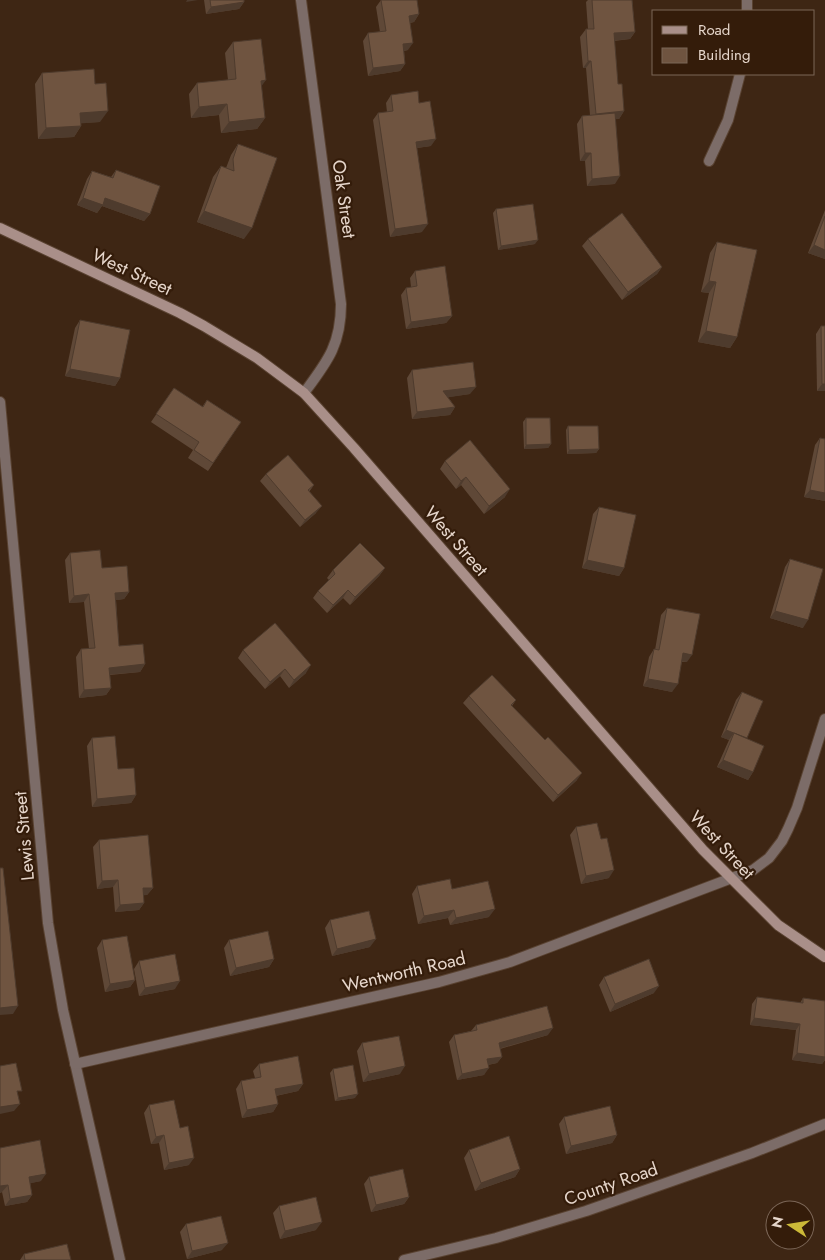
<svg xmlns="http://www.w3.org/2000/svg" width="825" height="1260" font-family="Jost,sans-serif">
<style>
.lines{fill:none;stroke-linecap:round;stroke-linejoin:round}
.street-casing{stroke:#594231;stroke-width:12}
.secondary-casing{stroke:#594231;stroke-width:12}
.street{stroke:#7c6c68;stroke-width:10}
.secondary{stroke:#a98f89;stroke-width:10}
.wall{fill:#5f4837}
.shaded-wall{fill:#4e3b2d}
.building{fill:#6f5440;stroke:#4e3b2d}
.labels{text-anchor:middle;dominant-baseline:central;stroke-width:4.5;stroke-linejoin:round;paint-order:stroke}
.street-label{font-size:18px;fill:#e6d6cb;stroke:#341c0a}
</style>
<rect width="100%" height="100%" fill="#3e2614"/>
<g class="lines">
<defs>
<g id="street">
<path d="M301,0L341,304C341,345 327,362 304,393"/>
<path d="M747,0V11"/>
<path d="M709,161L728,120L740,74"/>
<path d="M0,402L48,923L63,1010L120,1260"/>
<path d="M75,1064L439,982L510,962L753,870L769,858L782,841L788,829L797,808L825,719"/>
<path d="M404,1260L496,1238L586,1211L752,1153L825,1124"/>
</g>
<path id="secondary" d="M0,228L180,313L204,326L257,358L304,393L354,448L703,850L778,925L825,957"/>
</defs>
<use href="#street" class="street-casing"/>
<use href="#secondary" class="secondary-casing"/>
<use href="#street" class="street"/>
<use href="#secondary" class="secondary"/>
</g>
<g class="wall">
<path d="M204,0H244V2L239,9L206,14Z"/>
<path d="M381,0L419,14L414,22L410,23L408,50L404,51L405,64L400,71L368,76L363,41L368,33L380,32L376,7Z"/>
<path d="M588,0H632L635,32L630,39L614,41L618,84L624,111L619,119H616L615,184L587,186L585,161H580L577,124L582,116L590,115L586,68H583L580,37L586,29H588L586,2Z"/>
<path d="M233,42L265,118L257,129L221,133L219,115L191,118L189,94L197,83L228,80L225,53Z"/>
<path d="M42,73L95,84L100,122L81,123V126L74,137L38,139L35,84Z"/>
<path d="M391,95L419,103L431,146L417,148L422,232L390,237L373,120L378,113L387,112L386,103Z"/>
<path d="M238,144L244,239L197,222L213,177L221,166L226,168L231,155Z"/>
<path d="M116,170L150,214L144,221L102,206L97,213L77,205L87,179L92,171L111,177Z"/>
<path d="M496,209L535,244L498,250L493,213Z"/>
<path d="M825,210V259L808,253Z"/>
<path d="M588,239L662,267L657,274L622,300L582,246Z"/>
<path d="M717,242L737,337L730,348L698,342L709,293L701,292L710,253Z"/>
<path d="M415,271L452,316L446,323L406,329L401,295L406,288L411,287L410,278Z"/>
<path d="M80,320L120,378L115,386L65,376L75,328Z"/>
<path d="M821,326L825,391H817L816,334Z"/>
<path d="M412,370L470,394L448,397L455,407L450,415L412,419L407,378Z"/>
<path d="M174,388L202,407L207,400L241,422L208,471L188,458L193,450L151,422Z"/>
<path d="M526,418L551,444L548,448L524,449L523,422Z"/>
<path d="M568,426L599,449L596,453L567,454L566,430Z"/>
<path d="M820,438L825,501L804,497L815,445Z"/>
<path d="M445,461L505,497L484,514L461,485L456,489L440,469Z"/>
<path d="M266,474L314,485L309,492L316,513L300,527L260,481Z"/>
<path d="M599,507L624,568L619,576L582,568L593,514Z"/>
<path d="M70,553L102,568L129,592L124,599L116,600L119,646L145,664L140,672L110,675L111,688L106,695L79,698L76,657L81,649H89L84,602L69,603L65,560Z"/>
<path d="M790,559L803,628L770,618L785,567Z"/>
<path d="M385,568L379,576L350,605L343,598L327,613L313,598L318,591L329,580L327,578L333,570Z"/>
<path d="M667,608L687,662H682L672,692L643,686L649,657L654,649L655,650L661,615Z"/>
<path d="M243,650L306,673L289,688L280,676L265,689L238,658Z"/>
<path d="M742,692L747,739L753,772L748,780L717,767L729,740L721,737L736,700Z"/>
<path d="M469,696L516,700L512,706L545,740L577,780L553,802L463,703Z"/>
<path d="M92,738L136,795L131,803L92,807L87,746Z"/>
<path d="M576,827L601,839L609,878L581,884L570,835Z"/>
<path d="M99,840L153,888L147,895H144V903L139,910L115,912L113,887L97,889L93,847Z"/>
<path d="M417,886L452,889L489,917L450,925L448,918L418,924L412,894Z"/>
<path d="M330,920L370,947L332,956L325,928Z"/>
<path d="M102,940L135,980L130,987L105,992L97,948Z"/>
<path d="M229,940L274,959L269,967L230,976L224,948Z"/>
<path d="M139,961L175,989L139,996L134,969Z"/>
<path d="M604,977L654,993L610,1012L599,985Z"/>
<path d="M757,997L800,1003L803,998L825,1001V1060L822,1064L792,1060L796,1030L750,1025L752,1004Z"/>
<path d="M476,1025L548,1035L500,1049L502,1057L497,1063L488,1065L484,1075L457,1080L449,1042L454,1035L471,1031Z"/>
<path d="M362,1043L400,1074L363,1082L357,1051Z"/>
<path d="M259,1064L303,1084L298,1091L276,1096L278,1104L273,1112L242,1118L236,1089L241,1081L255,1078L253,1071Z"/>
<path d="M333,1069L355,1098L335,1101L330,1073Z"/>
<path d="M149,1105L180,1128L189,1165L164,1170L159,1143L151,1144L144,1113Z"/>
<path d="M564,1117L617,1135L612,1143L566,1154L559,1124Z"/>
<path d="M0,1148L41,1181L30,1183L32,1195L27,1202L5,1206L2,1192L0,1193Z"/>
<path d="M469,1150L520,1169L515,1177L475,1191L464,1158Z"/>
<path d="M369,1177L409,1197L404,1204L371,1212L364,1184Z"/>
<path d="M279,1206L316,1230L280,1239L273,1213Z"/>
<path d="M186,1224L222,1250L187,1259L180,1232Z"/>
<path d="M24,1254L25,1260H20Z"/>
</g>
<g class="shaded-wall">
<path d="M187,0H198L186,2Z"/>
<path d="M244,2L239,9L206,14L211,7Z"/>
<path d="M419,14L414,22L403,24L409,16Z"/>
<path d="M635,32L630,39L609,41L614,33Z"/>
<path d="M413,43L408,50L397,52L403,44Z"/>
<path d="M588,61H591L586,68H583Z"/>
<path d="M405,64L400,71L368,76L373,68Z"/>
<path d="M266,80L258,91L261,81Z"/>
<path d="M227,104L219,115L191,118L199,107Z"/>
<path d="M108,111L100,122L73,124L80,113Z"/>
<path d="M624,111L619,119L590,121L596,114Z"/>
<path d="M265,118L257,129L221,133L229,122Z"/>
<path d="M81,126L74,137L38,139L46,128Z"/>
<path d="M436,139L431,146L410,149L416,142Z"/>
<path d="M585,153H591L585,161H580Z"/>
<path d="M620,176L615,184L587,186L592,179Z"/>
<path d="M83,198H105L150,214L144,221L102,206L97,213L77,205Z"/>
<path d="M204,211L252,228L244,239L197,222Z"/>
<path d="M428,224L422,232L390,237L395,229Z"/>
<path d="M538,240L535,244L498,250L501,246Z"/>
<path d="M814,245L825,250V259L808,253Z"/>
<path d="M662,267L657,274L622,300L628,292Z"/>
<path d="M709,281L716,282L709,293L701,292Z"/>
<path d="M452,316L446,323L406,329L411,322Z"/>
<path d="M706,331L737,337L730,348L698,342Z"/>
<path d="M70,369L120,378L115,386L65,376Z"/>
<path d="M822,384H825V391H817Z"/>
<path d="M476,387L470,394L438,399L443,391Z"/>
<path d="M455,407L450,415L412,419L417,412Z"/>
<path d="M551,444L548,448L524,449L526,445Z"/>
<path d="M599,449L596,453L567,454L569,450Z"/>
<path d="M466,477L461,485L456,489L461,481Z"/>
<path d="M510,489L505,497L484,514L489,506Z"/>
<path d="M810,490L825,493V501L804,497Z"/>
<path d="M322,506L316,513L300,527L305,520Z"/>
<path d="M587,560L624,568L619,576L582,568Z"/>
<path d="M385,568L379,576L350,605L355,597Z"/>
<path d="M348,590L343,598L327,613L333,605Z"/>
<path d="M129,592L124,599L110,601L115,593Z"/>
<path d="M89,594L84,602L69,603L74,596Z"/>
<path d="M775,611L808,620L803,628L770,618Z"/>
<path d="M683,653L692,655L687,662L678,661Z"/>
<path d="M145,664L140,672L104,675L109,668Z"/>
<path d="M311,665L306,673L289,688L294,680Z"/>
<path d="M285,669L280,676L265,689L270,682Z"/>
<path d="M648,679L678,684L672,692L643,686Z"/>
<path d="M111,688L106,695L79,698L84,690Z"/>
<path d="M726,730L747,738L742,745L734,733L729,740L721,737Z"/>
<path d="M723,760L753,772L748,780L717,767Z"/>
<path d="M582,773L577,780L553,802L558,795Z"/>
<path d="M136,795L131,803L92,807L97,799Z"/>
<path d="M614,870L609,878L581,884L586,876Z"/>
<path d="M118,880L113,887L97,889L102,881Z"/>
<path d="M143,888H153L147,895L138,896Z"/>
<path d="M144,903L139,910L115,912L120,905Z"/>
<path d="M495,909L489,917L450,925L456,918Z"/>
<path d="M454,910L448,918L418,924L424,916Z"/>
<path d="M376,939L370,947L332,956L337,949Z"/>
<path d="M274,959L269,967L230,976L236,968Z"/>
<path d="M135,980L130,987L105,992L110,984Z"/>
<path d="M180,981L175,989L139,996L145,988Z"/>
<path d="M659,986L654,993L610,1012L615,1004Z"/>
<path d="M18,1006L13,1014L0,1015V1008Z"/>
<path d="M754,1018L800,1024L796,1030L750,1025Z"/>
<path d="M553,1028L548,1035L494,1050L499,1043Z"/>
<path d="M797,1053L825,1057V1060L822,1064L792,1060Z"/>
<path d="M502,1057L497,1063L482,1066L487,1059Z"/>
<path d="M405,1066L400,1074L363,1082L369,1074Z"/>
<path d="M489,1068L484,1075L457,1080L462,1074Z"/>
<path d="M303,1084L298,1091L270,1097L275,1089Z"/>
<path d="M358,1094L355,1098L335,1101L338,1098Z"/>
<path d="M20,1104L14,1111L0,1114V1107Z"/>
<path d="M278,1104L273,1112L242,1118L247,1110Z"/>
<path d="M164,1135L159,1143L151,1144L156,1137Z"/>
<path d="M617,1135L612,1143L566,1154L571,1146Z"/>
<path d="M194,1158L189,1165L164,1170L169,1163Z"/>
<path d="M520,1169L515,1177L475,1191L481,1183Z"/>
<path d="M46,1174L41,1181L23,1185L29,1177Z"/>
<path d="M8,1185L2,1192L0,1193V1186Z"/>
<path d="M32,1195L27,1202L5,1206L10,1199Z"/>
<path d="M409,1197L404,1204L371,1212L376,1205Z"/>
<path d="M322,1222L316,1230L280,1239L285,1231Z"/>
<path d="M228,1243L222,1250L187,1259L192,1251Z"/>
</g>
<g class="building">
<path d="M210,0H244V2L211,7Z"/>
<path d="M381,0H417L419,14L409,16L413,43L403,44L405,64L373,68L368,33L386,31Z"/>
<path d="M592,0H632L635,32L614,33L618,84H622L624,111L596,114L591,61H588L586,29H594Z"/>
<path d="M261,39L266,80L261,81L265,118L229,122L227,104L199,107L197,83L236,79L233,42Z"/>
<path d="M94,69L95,84L106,83L108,111L80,113L81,126L46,128L42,73Z"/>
<path d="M418,91L419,103L430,101L436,139L416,142L428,224L395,229L378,113L393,111L391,95Z"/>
<path d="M615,113L620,176L592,179L591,153H585L582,116Z"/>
<path d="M238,144L277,158L252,228L204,211L221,166L234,171L233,159Z"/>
<path d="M116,170L160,186L150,214L105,198L103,205L83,198L92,171L113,178Z"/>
<path d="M533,204L538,240L501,246L496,209Z"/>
<path d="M622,213L662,267L628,292L588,239Z"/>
<path d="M825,216V250L814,245Z"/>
<path d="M717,242L757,250L737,337L706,331L716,282L709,281Z"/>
<path d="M445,266L452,316L411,322L406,288L417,286L415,271Z"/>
<path d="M80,320L130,330L120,378L70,369Z"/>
<path d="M821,326H825V384H822Z"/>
<path d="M473,362L476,387L443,391L455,407L417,412L412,370Z"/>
<path d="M174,388L203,407L207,400L241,422L213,463L194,450L199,442L156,414Z"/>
<path d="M526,418H550L551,444L526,445Z"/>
<path d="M568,426H598L599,449L569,450Z"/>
<path d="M820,438L825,439V493L810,490Z"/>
<path d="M470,440L510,489L489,506L466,477L461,481L445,461Z"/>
<path d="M288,455L314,485L308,490L322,506L305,520L266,474Z"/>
<path d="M599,507L636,515L624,568L587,560Z"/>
<path d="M360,543L385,568L355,597L348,590L333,605L318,591L335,574L333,570Z"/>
<path d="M100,550L102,568L127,566L129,592L115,593L119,646L143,644L145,664L109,668L111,688L84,690L81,649L95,648L89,594L74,596L70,553Z"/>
<path d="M790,559L823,569L808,620L775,611Z"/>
<path d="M667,608L700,614L692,655L683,653L678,684L648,679L654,649L659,650Z"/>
<path d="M275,623L311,665L294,680L285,669L270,682L243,650Z"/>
<path d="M492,675L516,700L511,705L545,740L548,737L582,773L558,795L469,696Z"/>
<path d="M742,692L763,701L747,738L726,730Z"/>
<path d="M734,733L764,746L753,772L723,760Z"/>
<path d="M115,736L118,769L134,768L136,795L97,799L92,738Z"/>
<path d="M597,823L601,839L607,838L614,870L586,876L576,827Z"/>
<path d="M148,835L153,888H143L144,903L120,905L118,880L102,881L99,840Z"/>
<path d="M0,868H3L18,1006L0,1008Z"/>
<path d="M450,879L452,889L488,881L495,909L456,918L454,910L424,916L417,886Z"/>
<path d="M369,911L376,939L337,949L330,920Z"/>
<path d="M268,931L274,959L236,968L229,940Z"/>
<path d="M127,936L135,980L110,984L102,940Z"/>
<path d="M175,954L180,981L145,988L139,961Z"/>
<path d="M649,959L659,986L615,1004L604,977Z"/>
<path d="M757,997L803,1003V998L825,1001V1057L797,1053L800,1024L754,1018Z"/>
<path d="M547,1006L553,1028L499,1043L502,1057L487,1059L489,1068L462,1074L454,1035L477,1030L476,1025Z"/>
<path d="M399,1036L405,1066L369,1074L362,1043Z"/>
<path d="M298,1056L303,1084L275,1089L278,1104L247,1110L241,1081L261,1077L259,1064Z"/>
<path d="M16,1063L22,1091H17L20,1104L0,1107V1066Z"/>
<path d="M353,1065L358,1094L338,1098L333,1069Z"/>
<path d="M174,1100L180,1128L188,1126L194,1158L169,1163L164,1135L156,1137L149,1105Z"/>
<path d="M610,1106L617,1135L571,1146L564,1117Z"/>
<path d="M509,1136L520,1169L481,1183L469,1150Z"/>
<path d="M40,1140L46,1174L29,1177L32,1195L10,1199L8,1185L0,1186V1148Z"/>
<path d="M403,1169L409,1197L376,1205L369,1177Z"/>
<path d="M316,1197L322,1222L285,1231L279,1206Z"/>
<path d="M221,1216L228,1243L192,1251L186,1224Z"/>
<path d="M67,1244L71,1260H25L24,1254Z"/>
</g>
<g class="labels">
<g class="street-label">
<text transform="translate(344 199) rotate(82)">Oak Street</text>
<text transform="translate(132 272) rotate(25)">West Street</text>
<text transform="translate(456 541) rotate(49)">West Street</text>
<text transform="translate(24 836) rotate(-95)">Lewis Street</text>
<text transform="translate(722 845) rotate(47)">West Street</text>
<text transform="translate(404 972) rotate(-13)">Wentworth Road</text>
<text transform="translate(611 1184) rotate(-19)">County Road</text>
</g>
</g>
<rect x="652" y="10" width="162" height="65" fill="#341c0a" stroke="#7b6657"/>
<rect x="662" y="26" width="25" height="8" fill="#a98f89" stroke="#7b6657"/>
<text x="698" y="35" font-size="15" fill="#e6d6cb">Road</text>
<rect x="662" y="48" width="25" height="15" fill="#6f5440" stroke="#7b6657"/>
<text x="698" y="60" font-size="15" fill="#e6d6cb">Building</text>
<g transform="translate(790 1225) rotate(282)"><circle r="24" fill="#341c0a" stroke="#7b6657"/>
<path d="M0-4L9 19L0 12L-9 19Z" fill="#ccb938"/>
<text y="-8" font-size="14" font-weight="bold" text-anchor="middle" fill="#e6d6cb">N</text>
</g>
</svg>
